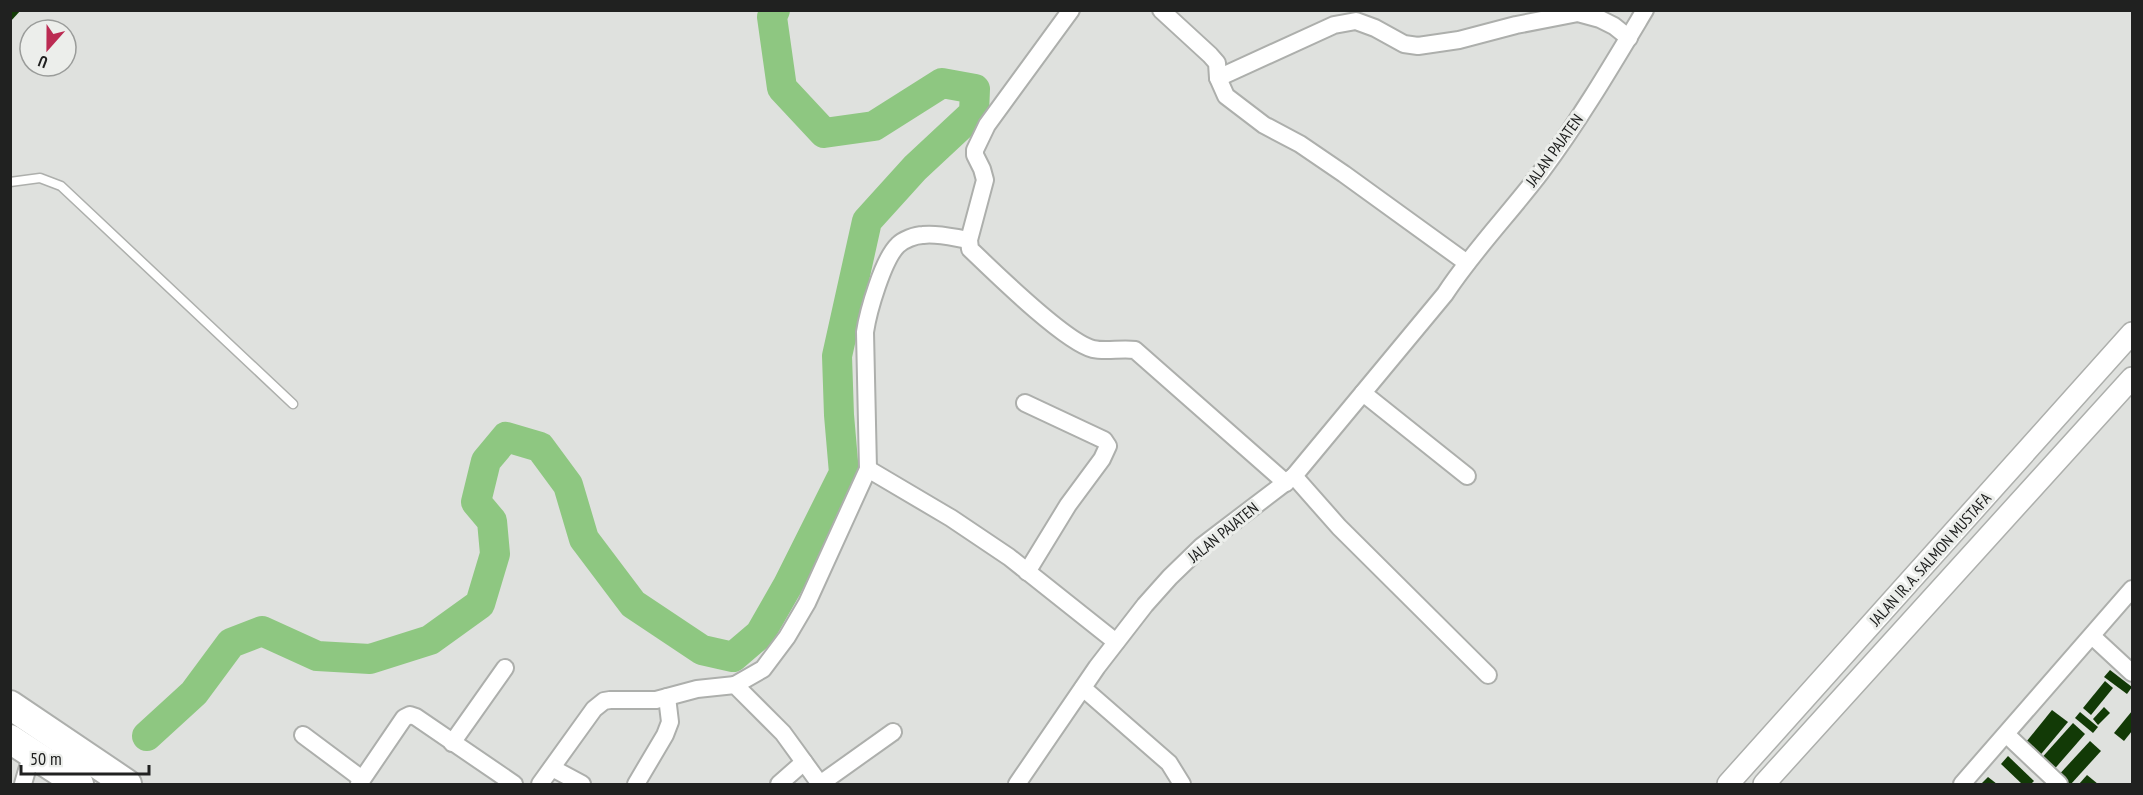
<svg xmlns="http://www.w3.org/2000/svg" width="2143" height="795" font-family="'PT Sans Narrow',sans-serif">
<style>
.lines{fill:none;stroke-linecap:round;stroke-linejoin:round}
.river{stroke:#8ec781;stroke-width:30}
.building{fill:#123a06}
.service-casing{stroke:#adafac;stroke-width:11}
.minor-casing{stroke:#adafac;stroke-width:20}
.tertiary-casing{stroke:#adafac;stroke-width:24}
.trunk-casing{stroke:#adafac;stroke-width:32}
.service{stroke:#fff;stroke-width:8}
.minor{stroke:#fff;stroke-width:16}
.tertiary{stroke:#fff;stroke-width:21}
.trunk{stroke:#fff;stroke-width:28}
.labels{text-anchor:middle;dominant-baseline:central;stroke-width:6;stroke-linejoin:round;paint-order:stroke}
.street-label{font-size:16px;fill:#202120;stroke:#eceeeb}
</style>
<rect width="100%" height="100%" fill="#dfe1de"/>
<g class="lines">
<path class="river" d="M147,736L194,693L231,643L262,631L317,656L370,659L430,640L480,604L495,554L492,521L476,502L486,461L506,437L540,447L568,485L584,539L633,604L702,650L733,657L760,634L788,585L844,473L839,415L837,356L867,221L915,168L974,113L975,89L942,83L874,126L824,133L782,88L772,17L775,10"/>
</g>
<g class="building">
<path d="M10,10H21L10,22Z"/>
<path d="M2110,670L2132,687L2127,694L2104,677Z"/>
<path d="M2105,681L2113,688L2091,715L2083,708Z"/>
<path d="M2104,707L2110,713L2098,725L2093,719Z"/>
<path d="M2052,710L2068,722L2037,759L2022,747Z"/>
<path d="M2132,711V731L2124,741L2114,733Z"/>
<path d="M2080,712L2098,727L2093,733L2075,718Z"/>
<path d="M2073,723L2085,734L2051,773L2038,762Z"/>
<path d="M2090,741L2101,751L2071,784H2062L2055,779Z"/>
<path d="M2008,756L2034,781L2031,784H2022L2001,764Z"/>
<path d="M2087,775L2098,784H2079Z"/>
<path d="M1988,777L1997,784H1981Z"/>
</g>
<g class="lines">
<defs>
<path id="service" d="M10,182L40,178L61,186L293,404"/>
<g id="minor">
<path d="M1071,10L987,125L975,150V155L982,169L985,180L969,240L970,249C994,272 1065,342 1093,349C1106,352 1121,348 1135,350L1286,483"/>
<path d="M1161,10L1210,55L1217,63L1218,78L1226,96L1264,125L1300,144L1344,174L1467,263"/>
<path d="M1218,78L1334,25L1356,21L1375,28L1404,44L1418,46L1459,40L1516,25L1578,13L1600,19L1614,26L1629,38"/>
<path d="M1363,393L1467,476"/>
<path d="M1025,403L1104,440L1108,446L1102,459L1068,505L1027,572"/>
<path d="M868,469L951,518L1009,557L1116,642"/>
<path d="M1294,476L1339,527L1488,675"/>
<path d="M2092,636L2132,673"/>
<path d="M735,685L763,669L787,637L807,603L868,469L865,332C868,312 883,259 898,245C903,240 915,235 923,235C938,233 955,238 969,240"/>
<path d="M1083,688L1169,763L1182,784"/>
<path d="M303,735L362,779"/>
<path d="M2007,735L2059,784"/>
<path d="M452,743L505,668"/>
<path d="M552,768L582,784"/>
<path d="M23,784L32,753"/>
<path d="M359,784L404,718L410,715L416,717L514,784"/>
<path d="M540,784L594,709L604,701L610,700H656L697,689L735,685L783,733L820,784"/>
<path d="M636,784L665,735L670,722L667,697"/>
<path d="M779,784L804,762"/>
<path d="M820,784L893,732"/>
<path d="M1017,784L1097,667L1145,605L1170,577L1202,546L1294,476L1445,294C1473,251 1510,213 1541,172C1579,121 1612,65 1645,10"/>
<path d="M1962,784L2132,589"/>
</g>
<g id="tertiary">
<path d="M1728,784L2132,333"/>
<path d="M1764,784L2132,378"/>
</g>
<g id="trunk">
<path d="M10,705L127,784"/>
<path d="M10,739L79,784"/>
</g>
</defs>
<use href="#service" class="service-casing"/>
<use href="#minor" class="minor-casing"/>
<use href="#tertiary" class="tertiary-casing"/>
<use href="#trunk" class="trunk-casing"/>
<use href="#service" class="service"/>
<use href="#minor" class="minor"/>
<use href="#tertiary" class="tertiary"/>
<use href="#trunk" class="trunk"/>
</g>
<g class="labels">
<g class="street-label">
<text transform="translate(1554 150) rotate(-54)">JALAN PAJATEN</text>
<text transform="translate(1223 532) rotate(-39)">JALAN PAJATEN</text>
<text transform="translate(1930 559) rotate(-48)">JALAN IR. A. SALMON MUSTAFA</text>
</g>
</g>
<rect width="2143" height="795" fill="none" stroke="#202120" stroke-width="24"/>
<g transform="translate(48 48) rotate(201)"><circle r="28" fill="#eceeeb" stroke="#9a9c9a" stroke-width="1.5"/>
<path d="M0-4.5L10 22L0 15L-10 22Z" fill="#bb2b52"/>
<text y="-9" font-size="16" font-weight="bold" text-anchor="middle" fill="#202120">U</text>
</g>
<path d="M21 765v9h128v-9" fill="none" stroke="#202120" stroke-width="3"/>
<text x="30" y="765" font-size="18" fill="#202120" stroke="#eceeeb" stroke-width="4.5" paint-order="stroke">50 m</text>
</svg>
